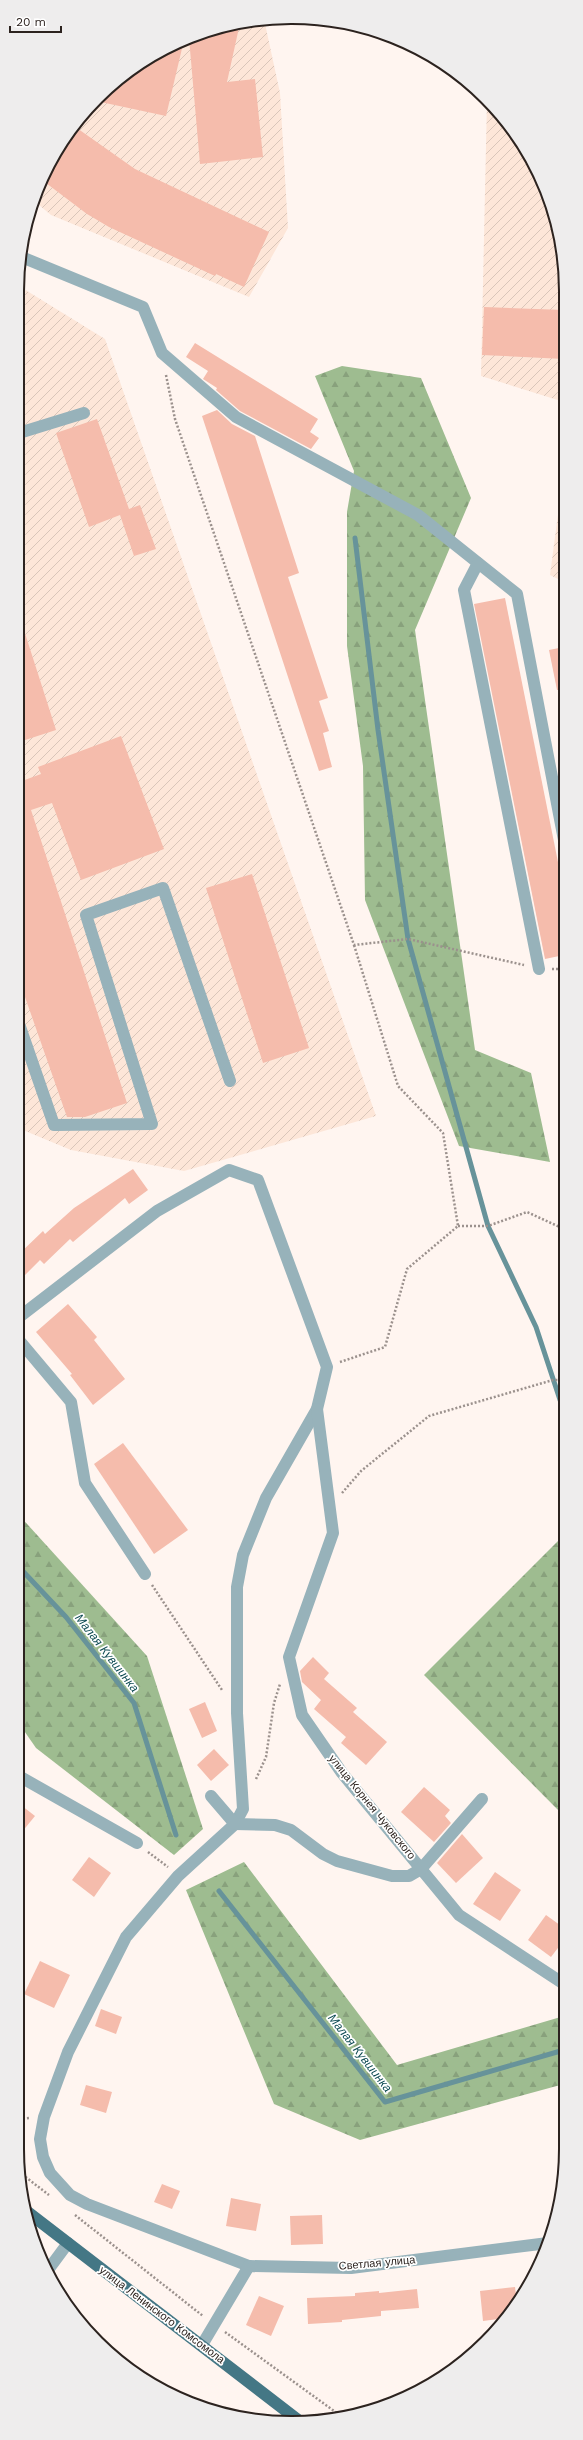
<svg xmlns="http://www.w3.org/2000/svg" width="583" height="2440" font-family="'Work Sans',sans-serif">
<style>
.industrial{fill:url(#industrial-furrows)}
.forest{fill:url(#forest-firs)}
.lines{fill:none;stroke-linecap:round;stroke-linejoin:round}
.stream{stroke:#67939a;stroke-width:5}
.building{fill:#f5bcac}
.path{stroke:#9b918d;stroke-width:2.5;stroke-dasharray:2 2;stroke-linecap:butt}
.minor{stroke:#97b2ba;stroke-width:12}
.major{stroke:#447785;stroke-width:12}
.labels{text-anchor:middle;dominant-baseline:central;stroke-width:3.5;stroke-linejoin:round;paint-order:stroke}
.street-label{font-size:11px;fill:#2c231f;stroke:#fff}
.water-label{font-size:12px;font-style:italic;fill:#0e4b53;stroke:#fff}
.rim{fill:none;stroke:#2c231f;stroke-width:2}
</style>
<defs>
<pattern id="industrial-furrows" width="10" height="10" patternUnits="userSpaceOnUse"><rect width="10" height="10" fill="#fde6d8"/><path d="M-1 1l2-2M0 10L10 0M9 11l2-2" fill="none" stroke="#d9c5b9"/></pattern>
<pattern id="forest-firs" width="22" height="20" patternUnits="userSpaceOnUse"><rect width="22" height="20" fill="#9ebc90"/><path d="M5 1l3.5 6h-7zM16 11l3.5 6h-7z" fill="#88a17c"/></pattern>
</defs>
<rect width="100%" height="100%" fill="#fff5f0"/>
<g class="industrial">
<path d="M264,19L280,93L288,228L249,297L51,215L33,200L54,154L85,110L125,74L170,45L221,26Z"/>
<path d="M487,100L538,170L564,256V402L481,376Z"/>
<path d="M19,286L105,339L376,1116L184,1171L71,1150L18,1128Z"/>
<path d="M564,469V582L550,575Z"/>
</g>
<g class="forest">
<path d="M342,366L421,378L471,498L415,630L475,1050L531,1073L550,1162L459,1146L365,900L363,766L347,646V512L354,471L315,376Z"/>
<path d="M18,1514L147,1656L203,1829L174,1855L36,1748L18,1722Z"/>
<path d="M564,1535V1816L424,1675Z"/>
<path d="M244,1862L397,2065L564,2016V2084L360,2140L274,2104L186,1890Z"/>
</g>
<g class="lines">
<g class="stream">
<path d="M355,538L378,730L408,939L488,1226L536,1327L564,1412"/>
<path d="M18,1566L66,1617L134,1703L176,1835"/>
<path d="M219,1891L385,2102L564,2050"/>
</g>
</g>
<g class="building">
<path d="M240,23L227,82L255,79L263,157L200,164L189,38L221,26Z"/>
<path d="M184,40L166,116L96,101L125,74L170,45Z"/>
<path d="M74,126L135,169L269,232L244,287L216,274L215,276L109,227L87,214L42,180L54,154Z"/>
<path d="M484,307L564,310V359L482,355Z"/>
<path d="M195,343L318,419L310,432L319,438L311,449L240,411L216,390L217,388L203,379L208,371L186,357Z"/>
<path d="M217,410L232,424L255,436L299,573L288,577L328,698L319,701L329,731L323,733L332,767L319,771L202,416Z"/>
<path d="M97,419L129,509L140,505L156,549L134,556L120,515L89,527L56,433Z"/>
<path d="M505,598L564,892V955L545,959L474,604Z"/>
<path d="M22,624L56,730L19,742V625Z"/>
<path d="M564,647V690H557L549,650Z"/>
<path d="M121,736L164,849L81,880L52,803L31,810L127,1103L85,1117H67L18,977L19,780L22,781L41,774L38,767Z"/>
<path d="M252,874L309,1048L263,1063L206,888Z"/>
<path d="M133,1169L148,1190L129,1204L125,1198L73,1242L70,1239L44,1264L40,1260L18,1282V1255L43,1231L45,1234L74,1208Z"/>
<path d="M68,1304L97,1337L94,1340L125,1379L93,1405L70,1375L72,1374L36,1332Z"/>
<path d="M123,1443L188,1530L154,1554L94,1464Z"/>
<path d="M313,1657L329,1673L324,1679L357,1708L353,1712L387,1742L366,1765L341,1743L346,1737L314,1709L321,1700L302,1682L300,1671Z"/>
<path d="M205,1702L217,1731L202,1738L189,1709Z"/>
<path d="M214,1749L229,1765L211,1781L197,1765Z"/>
<path d="M424,1787L450,1810L445,1816L451,1823L434,1842L401,1812Z"/>
<path d="M17,1802L35,1816L17,1838Z"/>
<path d="M462,1834L483,1858L456,1883L437,1863Z"/>
<path d="M89,1857L111,1873L94,1897L72,1880Z"/>
<path d="M495,1872L521,1890L500,1921L473,1904Z"/>
<path d="M546,1915L564,1928V1940L551,1957L528,1940Z"/>
<path d="M40,1961L70,1975L54,2008L24,1994Z"/>
<path d="M101,2009L122,2017L116,2034L95,2026Z"/>
<path d="M86,2085L112,2092L106,2113L80,2105Z"/>
<path d="M162,2184L180,2191L172,2209L154,2202Z"/>
<path d="M231,2198L261,2204L256,2231L226,2226Z"/>
<path d="M322,2215L323,2244L291,2245L290,2216Z"/>
<path d="M515,2287L517,2303L506,2318L483,2321L480,2291Z"/>
<path d="M417,2289L419,2308L381,2311V2316L342,2320V2322L308,2324L307,2298L355,2296V2293L379,2291V2293Z"/>
<path d="M259,2296L284,2306L271,2336L246,2325Z"/>
</g>
<g class="lines">
<g class="path">
<path d="M166,375L175,419L354,945L408,939L524,965"/>
<path d="M552,969H564"/>
<path d="M458,1226H488L527,1212L564,1229"/>
<path d="M340,1362L385,1347L407,1269L458,1226L443,1133L398,1086L354,945"/>
<path d="M342,1493L361,1471L429,1416L553,1380H564"/>
<path d="M152,1585L222,1690"/>
<path d="M256,1779L266,1757L274,1703L280,1684"/>
<path d="M148,1852L168,1867"/>
<path d="M17,2123L20,2119L29,2118"/>
<path d="M19,2172L49,2195"/>
<path d="M75,2215L203,2316"/>
<path d="M225,2332L341,2416"/>
<path d="M97,2341L151,2383"/>
</g>
<g class="minor">
<path d="M19,256L143,307L162,353L236,417L418,515L517,594L564,840"/>
<path d="M19,433L84,413"/>
<path d="M478,563L464,590L539,969"/>
<path d="M18,1021L54,1125L152,1124L86,915L163,888L230,1081"/>
<path d="M18,1318L157,1211L229,1170L258,1180L327,1367L317,1409L266,1498L243,1555L237,1587V1713L243,1809L235,1824L178,1876L126,1937L68,2052L44,2117L40,2139L43,2157L50,2173L70,2195L87,2204L249,2266"/>
<path d="M18,1339L71,1402L85,1483L145,1574"/>
<path d="M317,1409L333,1533L289,1657L302,1715L342,1773L459,1915L564,1984"/>
<path d="M17,1775L137,1843"/>
<path d="M211,1796L235,1824L275,1825L291,1830L323,1854L337,1861L392,1876H409L421,1869L482,1799"/>
<path d="M48,2270L68,2243"/>
<path d="M202,2345L249,2266L351,2268L548,2243"/>
</g>
<path class="major" d="M25,2210L298,2420"/>
</g>
<g class="labels">
<g class="street-label">
<text transform="translate(372 1807) rotate(51)">улица Корнея Чуковского</text>
<text transform="translate(377 2263) rotate(-5)">Светлая улица</text>
<text transform="translate(162 2315) rotate(37)">улица Ленинского Комсомола</text>
</g>
<g class="water-label">
<text transform="translate(107 1653) rotate(52)">Малая Кувшинка</text>
<text transform="translate(360 2053) rotate(52)">Малая Кувшинка</text>
</g>
</g>
<path d="M0 0H583V2440H0ZM291 24H292A267 267 0 0 1 559 291V2149A267 267 0 0 1 292 2416H291A267 267 0 0 1 24 2149V291A267 267 0 0 1 291 24Z" fill="#eeeded" fill-rule="evenodd"/>
<path class="rim" d="M291 24H292A267 267 0 0 1 559 291V2149A267 267 0 0 1 292 2416H291A267 267 0 0 1 24 2149V291A267 267 0 0 1 291 24Z"/>
<path d="M10 26v6h51v-6" fill="none" stroke="#2c231f" stroke-width="2"/>
<text x="16" y="26" font-size="12" fill="#2c231f" stroke="#ffffff" stroke-width="3" paint-order="stroke">20 m</text>
</svg>
